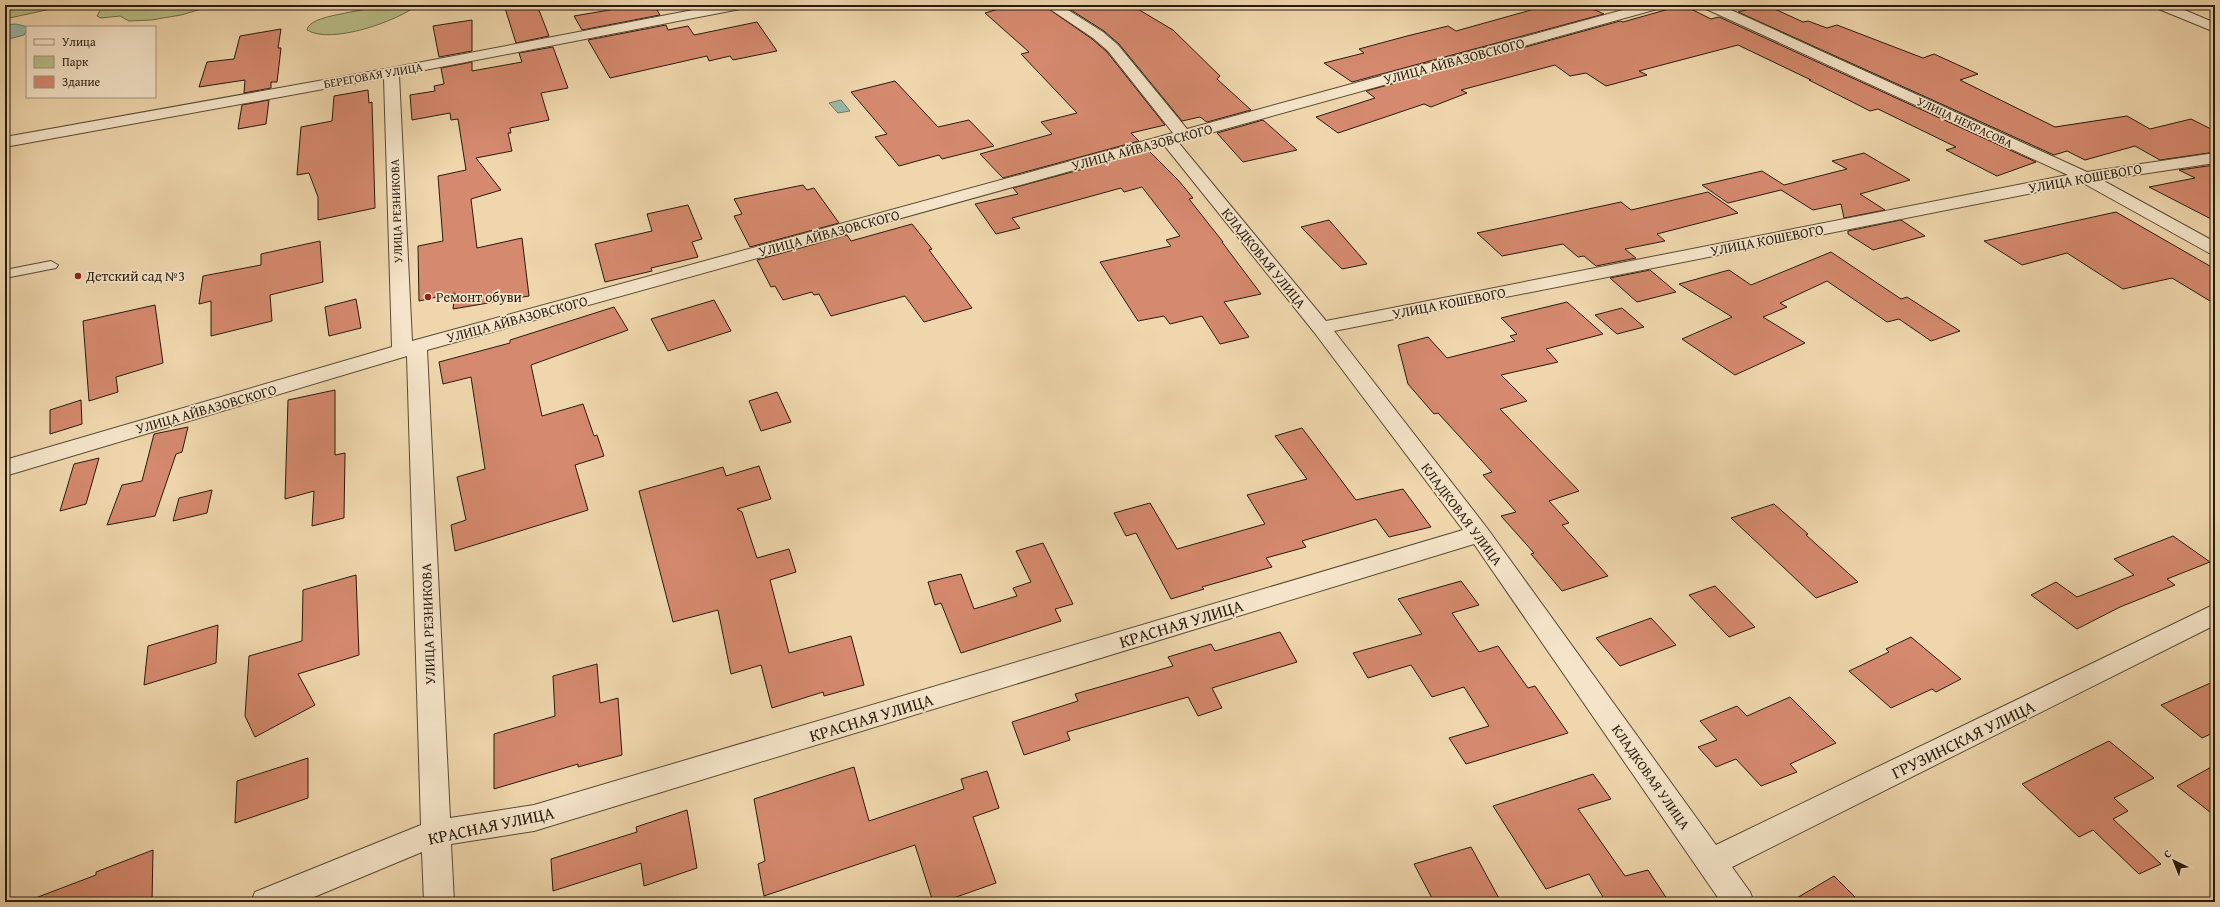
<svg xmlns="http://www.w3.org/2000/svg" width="2220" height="907" font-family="'Gentium Book Plus',serif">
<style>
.green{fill:#b9be89;stroke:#706c4a}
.water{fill:#9ab9a9;stroke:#6c7a6a}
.building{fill:#d5896e;stroke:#271b0c}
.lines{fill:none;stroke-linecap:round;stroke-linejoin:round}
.lane-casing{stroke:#594a34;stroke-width:2}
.street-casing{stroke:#594a34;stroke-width:2}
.lane{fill:#f5e4c9;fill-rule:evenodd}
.street{fill:#f5e4c9;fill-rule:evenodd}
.poi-dot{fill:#8f2418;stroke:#f5e4c9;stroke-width:1.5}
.labels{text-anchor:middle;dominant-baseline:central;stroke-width:3.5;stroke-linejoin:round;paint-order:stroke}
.far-street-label{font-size:12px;fill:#271b0c;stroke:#f5e4c9}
.street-label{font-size:14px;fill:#271b0c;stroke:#f5e4c9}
.poi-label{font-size:14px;fill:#271b0c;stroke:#f5e4c9;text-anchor:start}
.near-street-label{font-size:17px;fill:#271b0c;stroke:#f5e4c9}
</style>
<rect width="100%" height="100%" fill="#efd6ac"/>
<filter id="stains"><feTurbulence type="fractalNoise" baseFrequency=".005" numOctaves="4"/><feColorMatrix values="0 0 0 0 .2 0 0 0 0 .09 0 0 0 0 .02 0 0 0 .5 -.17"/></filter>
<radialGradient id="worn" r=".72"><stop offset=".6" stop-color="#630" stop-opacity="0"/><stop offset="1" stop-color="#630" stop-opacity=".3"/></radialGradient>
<g class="green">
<path d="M5,5H69L5,19Z"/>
<path d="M103,5H215L181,15L151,20L129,21L120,16L101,18L97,16Z"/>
<path d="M378,5H418C397,21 331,45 307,30C309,14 364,13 378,5Z"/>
</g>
<g class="water">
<path d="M16,24L28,27L24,35L5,40V25Z"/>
<path d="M841,100L850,111L838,113L829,103Z"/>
</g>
<g class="building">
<path d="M504,5H537L549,36L516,43Z"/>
<path d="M639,5H654L660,15L582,30L574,16Z"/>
<path d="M1012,5H1043L1092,39L1107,52L1165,125L1131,133L1139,141L1003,178L980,154L1052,134L1041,122L1077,113L1021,54L1029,52L985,13Z"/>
<path d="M1063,5H1131L1173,30L1220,76L1217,79L1251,110L1207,122L1200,117L1182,121L1119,44L1104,31Z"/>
<path d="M1549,5H1584L1604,14L1352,82L1324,63L1364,53L1359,49L1407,36L1448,26L1456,31Z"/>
<path d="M1683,5L1711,19L1719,17L2036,162L1997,176L1946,150L1956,147L1878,109L1870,111L1809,80H1811L1738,45L1639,71L1647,75L1606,86L1586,73L1570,76L1555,65L1461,90L1467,93L1431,107L1424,104L1338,133L1316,117L1375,98L1366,91L1620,21L1623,22Z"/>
<path d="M1766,5L1803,22L1808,21L1827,28L1837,25L1923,58L1934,54L1978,74L1960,80L2055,127L2127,116L2150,129L2191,119L2215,131V152L2160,160L2135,146L2085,160L2067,151L2054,155L1738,12Z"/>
<path d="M472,20V51L439,57L433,26Z"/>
<path d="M757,22L777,51L733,60L730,56L709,61L707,56L610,78L588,40L666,25L668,30L688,26L694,35Z"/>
<path d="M281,29L278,48H281L277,82H271V88L244,93L245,80L199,87L207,62L234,59L240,36Z"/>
<path d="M553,47L568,88L541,93L549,120L510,128L511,133H508L512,151L476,158L501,190L471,199L477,248L522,238L529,296L453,309L455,293L419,301L418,246L443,241L438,176L466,170L458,119L451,120L450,113L412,120L410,95L435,91L434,86L444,84L441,68L472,62V71L522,62L519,53Z"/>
<path d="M895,81L938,127L969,120L994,146L942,159L939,155L899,166L875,137L887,134L851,92Z"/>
<path d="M368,90L369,103L372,102L375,208L318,220V197L309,173L297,175L301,127L332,121L334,96Z"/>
<path d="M269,100L266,124L238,129L242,105Z"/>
<path d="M1263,120L1297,150L1243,162L1217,133Z"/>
<path d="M1149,151L1179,181L1193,198L1189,199L1223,242H1222L1261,294L1224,302L1249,337L1220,344L1202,316L1170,324L1164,316L1138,321L1100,262L1171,246L1166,240L1180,236L1142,187L1124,192L1121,188L1012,218L1020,228L996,234L975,204L1018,194L1013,188Z"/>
<path d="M1864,153L1910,180L1860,194L1885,210L1844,218L1841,204L1813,210L1781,190L1728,203L1702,185L1762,171L1784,185L1847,169L1832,161Z"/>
<path d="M2215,165V221L2149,187L2195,178L2179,170Z"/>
<path d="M803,185L807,190L814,188L839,223L750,247L734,216L742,214L734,199Z"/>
<path d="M1708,192L1738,213L1657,234L1665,241L1625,249L1636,258L1596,266L1584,256L1578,257L1563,244L1502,256L1477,233L1621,202L1631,210Z"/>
<path d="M688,205L702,239L692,242L698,257L651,268L652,271L605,282L595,244L652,231L647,214Z"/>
<path d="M2116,212L2215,269V304L2172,278L2123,289L2067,253L2022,265L1984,241Z"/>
<path d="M1329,220L1367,264L1342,269L1301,227Z"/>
<path d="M1901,220L1925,236L1873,250L1848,234V231Z"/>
<path d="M912,224L932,249L929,250L972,308L924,322L905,296L831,316L819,294L814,295L812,292L783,300L775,286L771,287L757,260L847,235L851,241Z"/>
<path d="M320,241L323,282L270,295L272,321L211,336V301L199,304L203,276L261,265V254Z"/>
<path d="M1831,252L1901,299L1907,297L1960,331L1931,341L1899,319L1887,322L1827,281L1780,303L1787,307L1763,317L1805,343L1735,375L1682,339L1732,317L1679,284L1729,270L1751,285Z"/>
<path d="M1650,270L1676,292L1637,302L1610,278Z"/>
<path d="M356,299L361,328L329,336L325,307Z"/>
<path d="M714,300L731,331L668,351L651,319Z"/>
<path d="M1567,302L1603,334L1546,349L1558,362L1501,375L1527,401L1500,409L1579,491L1549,501L1569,523L1562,525L1608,576L1562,591L1531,554L1534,553L1501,516L1516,512L1483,475L1492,472L1438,413L1434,414L1408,384L1398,345L1428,337L1447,358L1515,341L1510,336L1517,334L1501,318Z"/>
<path d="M155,305L163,363L116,377L118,392L89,401L83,321Z"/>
<path d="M614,307L628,330L531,365L542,416L583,404L594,436L597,435L604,456L575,465L588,510L455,551L451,525L466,520L457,477L485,469L471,377L443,384L439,362L510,343V340Z"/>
<path d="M1622,308L1644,327L1617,334L1595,315Z"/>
<path d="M335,390V455L345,453L344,518L312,526L314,491L285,499L288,400Z"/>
<path d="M777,392L791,422L761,431L749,401Z"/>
<path d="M81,400L82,424L50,434V410Z"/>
<path d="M188,427L182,452L176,454L155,516L107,525L122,485L142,481L154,434Z"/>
<path d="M1302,428L1356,500L1403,489L1431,527L1389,537L1376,519L1302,541L1306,547L1266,558L1272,567L1202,587L1204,589L1171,599L1136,533L1126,536L1114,513L1150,503L1177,549L1265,524L1247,495L1307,479L1275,436Z"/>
<path d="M99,458L86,504L60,511L74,464Z"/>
<path d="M759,466L771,499L737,509L742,512L757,558L789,549L796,572L770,580L789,653L851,636L864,685L824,696L823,692L772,708L761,665L731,674L718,610L673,622L639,491L723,467L726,476Z"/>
<path d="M212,490L207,513L173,521L179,498Z"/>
<path d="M1774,504L1808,534L1806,535L1858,582L1816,598L1731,518Z"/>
<path d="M2173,536L2210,562L2167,579L2175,585L2120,607L2077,629L2031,595L2056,582L2077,597L2134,575L2114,559Z"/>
<path d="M1043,543L1073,604L1055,609L1061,621L961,653L941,603L935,605L928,582L961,574L974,609L1017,596L1013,588L1031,582L1016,551Z"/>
<path d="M356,575L359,655L298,674L315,705L255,737L245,716L249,656L302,641L303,590Z"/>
<path d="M1461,581L1479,605L1452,613L1479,652L1498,646L1528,688L1535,686L1568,733L1466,764L1449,738L1489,726L1464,687L1432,697L1411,665L1368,678L1353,653L1422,634L1398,599Z"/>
<path d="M1715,586L1755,627L1729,637L1689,595Z"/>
<path d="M1651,618L1676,645L1620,666L1596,638Z"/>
<path d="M218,625L216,663L144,685L148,646Z"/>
<path d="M1280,632L1297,662L1212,688L1222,708L1198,716L1188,697L1067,732L1070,740L1024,755L1012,722L1078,701L1075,694L1173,666L1168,657L1211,644L1215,651Z"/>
<path d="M1911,637L1961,679L1936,692L1932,689L1891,708L1849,671L1889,652L1886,649Z"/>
<path d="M597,664L600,703L618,698L622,755L578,767V764L494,789V734L555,716L553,676Z"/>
<path d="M2215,681V732L2202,738L2161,705Z"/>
<path d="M1790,697L1836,743L1790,764L1797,772L1761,786L1736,759L1716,767L1698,747L1717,740L1700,721L1737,706L1747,716Z"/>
<path d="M2109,741L2154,778L2114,798L2128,811L2113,819L2161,864L2139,874L2093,830L2079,837L2022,784Z"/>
<path d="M308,758V798L235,823L237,781Z"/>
<path d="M2215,765V816L2177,786Z"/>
<path d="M854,767L869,821L964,789L961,779L987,771L999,808L973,817L996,883L942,902H933L915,845L764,896L758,864L765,861L754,799Z"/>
<path d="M1593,774L1611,799L1578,809L1625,876L1648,870L1669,902H1606L1589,874L1546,889L1493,806Z"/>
<path d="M687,810L697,868L644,886L641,863L553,891L551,859L637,832L636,827Z"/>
<path d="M1471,847L1501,902H1434L1414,864Z"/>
<path d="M153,850L152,902H30V900L96,875V872Z"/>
<path d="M1834,876L1860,902H1790Z"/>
</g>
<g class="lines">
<defs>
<path id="lane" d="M51,261L58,265L56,268L5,278V270Z"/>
<g id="street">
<path d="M719,5H747L740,9L399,75L412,341L1173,133L1108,51L1093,38L1044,5H1060L1103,32L1118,45L1187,129L1641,5H1663L1661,8L1178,142L1326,321L2068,175L1704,8L1702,5H1720L2087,172L2215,153V163L2102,180L2215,242V254L2209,253L2083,183L1334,331L1487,528L1716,845L2215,604V625L1732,867L1750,892L1754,902H1721L1474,544L534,831L451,844L454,902H424L422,852L302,902H251L255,892L421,825L407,356L5,476V460L392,347L384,78L5,147V137L391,68ZM1164,145L1314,332L1463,530L534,805L450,818L427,350Z"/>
<path d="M2154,5H2173L2215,23V32L2156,8Z"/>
</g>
</defs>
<use href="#lane" class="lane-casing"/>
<use href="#street" class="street-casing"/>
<use href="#lane" class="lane"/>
<use href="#street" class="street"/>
</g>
<g class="poi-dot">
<circle cx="78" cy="276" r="4"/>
<circle cx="428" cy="297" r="4"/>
</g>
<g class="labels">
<g class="far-street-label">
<text transform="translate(373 75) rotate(-10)">БЕРЕГОВАЯ УЛИЦА</text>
<text transform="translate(1965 122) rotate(25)">УЛИЦА НЕКРАСОВА</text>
<text transform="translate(396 211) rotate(-92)">УЛИЦА РЕЗНИКОВА</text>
</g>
<g class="street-label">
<text transform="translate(1454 61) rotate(-15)">УЛИЦА АЙВАЗОВСКОГО</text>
<text transform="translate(1142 147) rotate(-15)">УЛИЦА АЙВАЗОВСКОГО</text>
<text transform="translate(2085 178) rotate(-10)">УЛИЦА КОШЕВОГО</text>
<text transform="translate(829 233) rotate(-15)">УЛИЦА АЙВАЗОВСКОГО</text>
<text transform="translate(1767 240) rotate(-11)">УЛИЦА КОШЕВОГО</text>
<text transform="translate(1264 258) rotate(51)">КЛАДКОВАЯ УЛИЦА</text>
<text transform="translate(1449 303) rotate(-11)">УЛИЦА КОШЕВОГО</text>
<text transform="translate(517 319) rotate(-15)">УЛИЦА АЙВАЗОВСКОГО</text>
<text transform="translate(206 409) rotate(-16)">УЛИЦА АЙВАЗОВСКОГО</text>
<text transform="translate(1462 514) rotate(53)">КЛАДКОВАЯ УЛИЦА</text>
<text transform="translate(428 624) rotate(-92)">УЛИЦА РЕЗНИКОВА</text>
<text transform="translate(1651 777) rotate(55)">КЛАДКОВАЯ УЛИЦА</text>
</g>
<g class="poi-label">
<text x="86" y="276">Детский сад №3</text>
<text x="436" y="297">Ремонт обуви</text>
</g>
<g class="near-street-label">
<text transform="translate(1181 623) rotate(-17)">КРАСНАЯ УЛИЦА</text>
<text transform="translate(871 717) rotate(-17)">КРАСНАЯ УЛИЦА</text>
<text transform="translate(1963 739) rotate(-26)">ГРУЗИНСКАЯ УЛИЦА</text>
<text transform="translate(491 825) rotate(-12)">КРАСНАЯ УЛИЦА</text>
</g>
</g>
<rect width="2220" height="907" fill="none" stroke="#efd6ac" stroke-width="20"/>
<rect x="6" y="6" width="2208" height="895" fill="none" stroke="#271b0c" stroke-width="2"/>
<rect x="10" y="10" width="2200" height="887" fill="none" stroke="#271b0c"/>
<rect x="26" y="26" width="130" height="72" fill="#f5e4c9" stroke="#a3947d"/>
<rect x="34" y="39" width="20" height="6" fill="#f5e4c9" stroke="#a3947d"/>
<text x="62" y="46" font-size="12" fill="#271b0c">Улица</text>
<rect x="34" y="56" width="20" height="12" fill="#b9be89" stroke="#a3947d"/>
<text x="62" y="66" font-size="12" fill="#271b0c">Парк</text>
<rect x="34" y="76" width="20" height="12" fill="#d5896e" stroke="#a3947d"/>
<text x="62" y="86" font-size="12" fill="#271b0c">Здание</text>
<g transform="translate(2174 861) rotate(317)" stroke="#f5e4c9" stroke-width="3" paint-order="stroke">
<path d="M0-3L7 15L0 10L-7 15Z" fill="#271b0c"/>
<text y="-6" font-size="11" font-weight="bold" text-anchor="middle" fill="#271b0c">С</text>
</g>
<rect width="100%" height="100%" filter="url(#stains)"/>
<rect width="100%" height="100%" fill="url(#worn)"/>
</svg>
